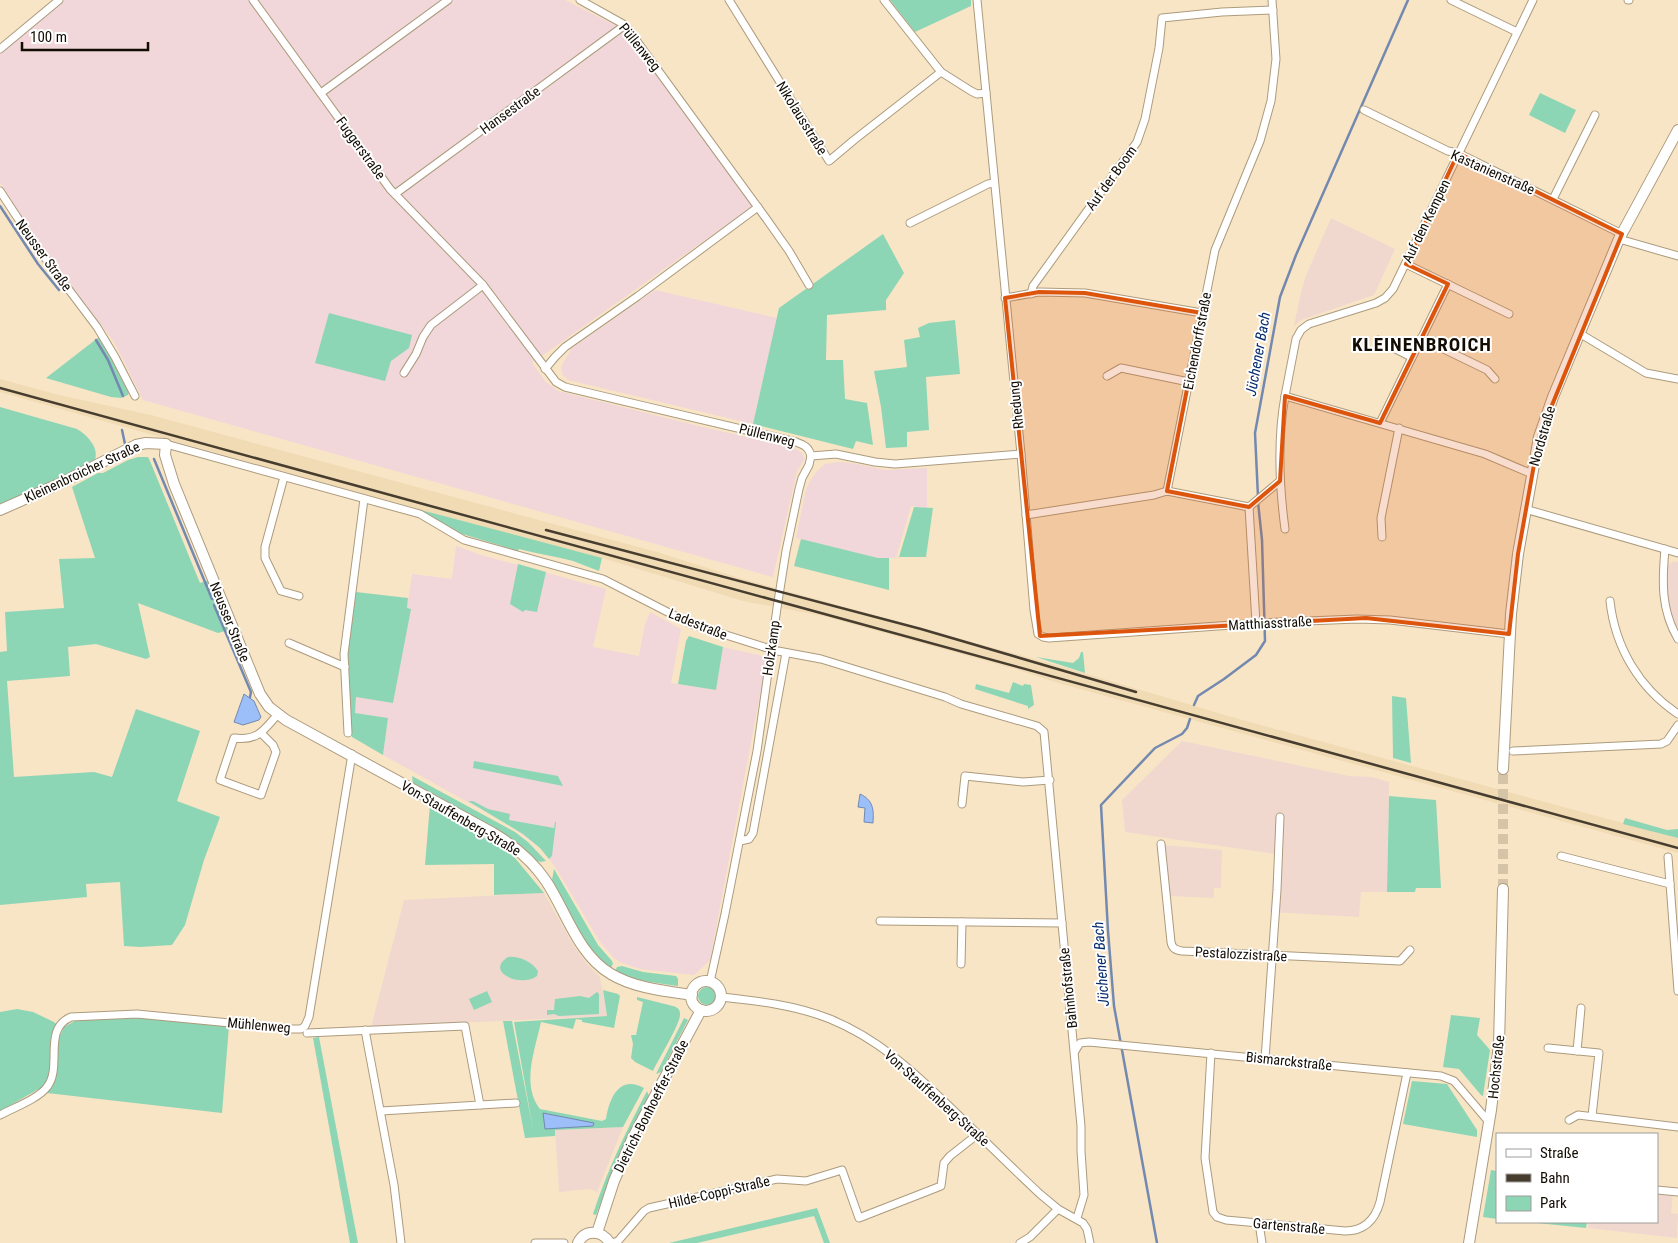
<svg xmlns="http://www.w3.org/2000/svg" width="1678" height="1243" font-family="'Roboto Condensed',sans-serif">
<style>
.commercial{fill:#f1d6da}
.built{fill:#f1dbb5}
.education{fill:#f0d8cf}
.green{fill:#8dd6b5}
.water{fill:#9cbef9;stroke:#7389af}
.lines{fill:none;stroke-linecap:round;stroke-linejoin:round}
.stream{stroke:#7389af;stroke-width:2.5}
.secondary-tunnel{stroke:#d6c4a9;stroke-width:10;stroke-dasharray:10 5;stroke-linecap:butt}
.street-casing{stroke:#ac9b7d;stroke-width:9}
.secondary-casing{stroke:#ac9b7d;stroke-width:12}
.street{stroke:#fff;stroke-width:7}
.secondary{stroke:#fff;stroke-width:10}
.rail{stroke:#463d2f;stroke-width:2.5}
.street-bridge-casing{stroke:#ac9b7d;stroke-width:9;stroke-linecap:butt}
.street-bridge{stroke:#fff;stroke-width:7}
.marked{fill:#dd550c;fill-opacity:0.2;stroke:#dd550c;stroke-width:4;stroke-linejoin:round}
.labels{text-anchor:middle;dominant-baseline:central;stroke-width:4;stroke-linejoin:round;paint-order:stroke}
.street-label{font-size:14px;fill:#120c03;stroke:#fff}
.water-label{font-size:15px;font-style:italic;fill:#072c6d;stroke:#fff}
.district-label{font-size:19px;font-weight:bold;letter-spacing:1px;fill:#120c03;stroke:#fff}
</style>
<rect width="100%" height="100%" fill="#f8e5c6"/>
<g class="commercial">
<path d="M65,0H565L625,30L753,206L532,363L546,382L558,391L699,426L797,449L802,453L805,459L797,471L773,577L143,400L114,342L29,229L0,183V53Z"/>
<path d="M655,290L777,318L753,424L568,380L562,374L561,367L571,349Z"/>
<path d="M838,462L852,463L885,470L927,468V508L911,506L896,558H878L796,538L806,489L810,481L817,471L825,464Z"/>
<path d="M456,546L481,555L606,589L593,647L639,656L645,624L650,612L681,629L671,683L716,690L723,647L767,657L710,960L694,975L640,969L622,963L615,959L600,942L554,865L540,848L511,826L383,755L388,718L355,713L356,697L411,609L407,608L412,574L452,579Z"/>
</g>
<path class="built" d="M0,379L59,395L151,415L513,513L657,552L736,577L1063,667L1235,718L1678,838V853L1058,683L1015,669L823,616L743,601L602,558L509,535L0,392Z"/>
<g class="education">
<path d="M1331,218L1395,249L1374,295L1301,320L1294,326L1299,301L1305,278Z"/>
<path d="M1674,561L1678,562V631L1668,604L1666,575L1668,565Z"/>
<path d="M1182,741L1349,776L1372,777L1389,782L1387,892H1361L1359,917L1270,912L1275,854L1125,832L1122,800Z"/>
<path d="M1164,845L1222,850L1221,888H1214V898L1169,896Z"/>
<path d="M544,893L574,946L587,964L600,977L607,1016L371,1027L404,900Z"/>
<path d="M623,1127L597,1192L590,1189L559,1192L555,1130Z"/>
<path d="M1657,1192L1673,1194L1671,1213L1678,1214L1677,1238L1588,1228L1589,1222H1657Z"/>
</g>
<g class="green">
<path d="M890,0H971V6L915,32Z"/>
<path d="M1540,93L1576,110L1565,133L1529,115Z"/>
<path d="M883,234L904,273L886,300V310L827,315L826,360H843L845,399L867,403L873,445L856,441L853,449L753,424L779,308Z"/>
<path d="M329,313L412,335L409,348L391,361L385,381L315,363Z"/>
<path d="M955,320L960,374L926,377L929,430L907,432V447L886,448L881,407L874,371L907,367L904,340L920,337L918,328L929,323Z"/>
<path d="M99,337L112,358L129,392L128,395L121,398L111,397L46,378Z"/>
<path d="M0,407L77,429C87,435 99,447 95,460L39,488L0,505Z"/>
<path d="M138,457H148L150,461L200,583L209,580L229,630L218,633L138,603L150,657L146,659L96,644L68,647L70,676L7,681L14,777L94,772L112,777L136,709L200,731L177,801L220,817L204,860L185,925L172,945L140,947L124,946L120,882L86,884L87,897L0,905V652L7,651L5,612L64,608L59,559L95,558L72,487L98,473H103L128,460Z"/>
<path d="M914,507L933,508L926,557H899Z"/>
<path d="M421,510L602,558L599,571C590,568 582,564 573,561C555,556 537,554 519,549L518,551L459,533Z"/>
<path d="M801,539L878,558H889V590L794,566Z"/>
<path d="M518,564L546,572L537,612L525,610L523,612L510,604Z"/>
<path d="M356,592L408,598L407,608L411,609L393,703L356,697L355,713L388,718L383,755L352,737L348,653Z"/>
<path d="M689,636L723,647L716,690L678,684L686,641Z"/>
<path d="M1081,652H1083L1085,673L1036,657L1073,663L1079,658Z"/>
<path d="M1013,682L1023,686L1024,684L1031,685L1034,705L1028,709V706L975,689L976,684L1009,693Z"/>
<path d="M1392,696L1406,698L1411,763L1393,758Z"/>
<path d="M474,761L558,776L563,786L473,768Z"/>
<path d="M412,776L515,832L528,842L546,861L540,862L535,860L413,784Z"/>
<path d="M1389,796L1436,800L1441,888H1416L1415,892H1387Z"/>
<path d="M468,801H473L488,809L510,814L509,820L554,828L555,822H556L552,856L549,859L540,848L523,834Z"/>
<path d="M430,804L503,849L515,858L544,893L494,895V864L425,865Z"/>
<path d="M1625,818L1667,830L1678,829V838L1623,824Z"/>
<path d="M554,869L598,945L612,961L613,964L610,969C584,950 567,908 552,880Z"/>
<path d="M508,957C519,956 531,961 538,971L537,976C521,988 484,972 508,957Z"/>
<path d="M622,966L643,972L676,976L678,979V986C657,983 634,981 615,971L617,967Z"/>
<circle cx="707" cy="996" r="9"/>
<path d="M603,990L618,994L620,996L614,1028L582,1022V1020L576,1019L573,1029L541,1022C535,1050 521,1085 540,1109L602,1121L606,1119C609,1099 619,1074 644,1088L623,1127L555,1130V1136L525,1138L503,1021H512L533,1129L514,1022L607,1016Z"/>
<path d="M487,991L492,1002L474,1010L469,999Z"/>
<path d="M597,992L599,994V1014L559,1016L554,1014L547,1015V1010H554L555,999L580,996L589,998Z"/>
<path d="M637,997L673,1006C677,1007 680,1009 680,1014C681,1023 658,1060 653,1071L635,1062L631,1058L633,1044L631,1035H636L643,1002L637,1000Z"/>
<path d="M17,1009L33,1012L54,1022L56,1024L51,1072L44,1086L0,1111V1012Z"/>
<path d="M1451,1015L1480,1018L1477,1035L1490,1050L1483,1096L1481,1095L1459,1069L1443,1067Z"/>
<path d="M138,1017L229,1026L222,1113L47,1093L54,1081L59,1038L64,1027L75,1021Z"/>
<path d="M684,1018L688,1020L661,1072L656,1074Z"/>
<path d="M319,1037L358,1243H350L313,1038Z"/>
<path d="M1412,1081L1447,1084L1477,1130V1137L1403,1124Z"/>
<path d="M647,1091L649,1096L626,1140L596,1215L593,1214C607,1171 626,1131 647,1091Z"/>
<path d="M1491,1170L1497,1171V1219L1483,1217Z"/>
<path d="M817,1208L830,1243H824L814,1216L697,1243H669Z"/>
<path d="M1527,1222H1587L1586,1228Z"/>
</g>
<g class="water">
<path d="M244,694L254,701L261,717L259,720L243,725L234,722Z"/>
<path d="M860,794C873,800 874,809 873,823L864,822L865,808L858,807Z"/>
<path d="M543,1113L594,1123L593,1126L545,1129Z"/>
</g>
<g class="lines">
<g class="stream">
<path d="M0,206L38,264L59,290"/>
<path d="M96,340L108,360L123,396"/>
<path d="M122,430L125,444"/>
<path d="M154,459L212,599"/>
<path d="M1258,497L1255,433L1280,297L1296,255L1408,0"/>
<path d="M214,605L251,692L250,697"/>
<path d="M1194,705L1198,696L1224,679L1256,655L1265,641L1262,540L1258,502"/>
<path d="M1157,1243L1114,1006L1108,931L1101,805L1155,748L1182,734L1187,728L1190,719"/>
</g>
<path class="secondary-tunnel" d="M1503,889V769"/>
<defs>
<g id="street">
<path d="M253,0L390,189L483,285L556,382L565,387L619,400L796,442C804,445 809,447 811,456"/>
<path d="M580,0L625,25L765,217L789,251L809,285"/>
<path d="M729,0L829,161L854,140L941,72"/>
<path d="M884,0L941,72L971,91L977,94L986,93"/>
<path d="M977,0L1021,454L1034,610L1038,634L1043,637L1049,638L1260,623L1357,619L1390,620L1509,634"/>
<path d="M1451,0L1517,32"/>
<path d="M1628,0H1629"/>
<path d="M0,49L59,0"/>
<path d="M321,93L448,0"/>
<path d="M1364,110L1448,151L1458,153L1622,234"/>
<path d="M0,191L36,246L97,327L115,357L135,396"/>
<path d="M395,194L625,25"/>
<path d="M1553,199L1595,115"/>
<path d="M910,223L988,184L994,183"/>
<path d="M1619,239L1678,256"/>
<path d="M1406,264L1509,314"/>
<path d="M1031,294L1033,286L1137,142L1145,119L1159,48L1162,18L1222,12L1273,10"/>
<path d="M1005,298L1039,292L1085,293L1202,313"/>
<path d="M1579,333L1646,373L1678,379"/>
<path d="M1421,338L1487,370L1495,379"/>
<path d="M1378,340L1411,357"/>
<path d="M545,369L555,357L565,347L638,296L758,207"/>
<path d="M404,373L416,354L423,337L431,325L483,285"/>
<path d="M1107,376L1121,368L1189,382"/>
<path d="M1380,423L1448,284"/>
<path d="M166,444L420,514L464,540L603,579L691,624L764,647"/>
<path d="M811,456L836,454L875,462L895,464L1021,454"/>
<path d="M1532,474L1485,454L1285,396L1296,339L1301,330L1309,324L1376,303L1385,298L1393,289L1533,0"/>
<path d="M284,477L265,547V558L281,591L299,596"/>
<path d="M1167,491L1215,250L1260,141L1271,101L1276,59L1272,0"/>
<path d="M1167,491L1249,507"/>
<path d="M1249,507L1256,623"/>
<path d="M1249,507L1280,481"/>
<path d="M1525,509L1678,553"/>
<path d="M1026,515L1154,495L1167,491"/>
<path d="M1285,529C1279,484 1277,440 1285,396"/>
<path d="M1382,537L1381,518L1399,428"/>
<path d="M1665,549C1662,582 1661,610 1678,639"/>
<path d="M1610,601C1615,647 1639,688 1678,714"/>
<path d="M289,643L345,667"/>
<path d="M778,651L821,659L945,697L961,704L1037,726L1044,732L1081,1126V1151L1084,1195L1077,1218"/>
<path d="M261,733L273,745L276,752L261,795L220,780L234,738C258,741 263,731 278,714"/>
<path d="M348,733L344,654L364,499"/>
<path d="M1513,751L1661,744L1667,741L1678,725"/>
<path d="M962,804L965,776L1023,782L1050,780"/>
<path d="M740,841L749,839L753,833L786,653"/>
<path d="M1161,844L1171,942C1172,948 1175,950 1182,951L1400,961L1410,950"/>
<path d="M1561,856L1670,884"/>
<path d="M1668,857L1678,991"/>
<path d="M880,921L1062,923"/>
<path d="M961,964L962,922"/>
<path d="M710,982L725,914L757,751L777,608L786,551L799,489L802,478L809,465L811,456"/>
<path d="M721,997C758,1001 795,1005 830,1019C877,1038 913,1071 949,1106C979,1135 1009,1165 1040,1194L1058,1209L1083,1223L1087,1229L1090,1243"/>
<path d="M365,1030L394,1185L401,1243"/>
<path d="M307,1033L465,1026L480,1105L381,1111"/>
<path d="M1548,1048L1599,1053L1592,1116"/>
<path d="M1075,1051L1080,1043L1089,1042L1441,1076L1454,1081L1489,1122"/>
<path d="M1577,1051L1581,1008"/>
<path d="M1211,1053L1205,1158L1213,1212L1217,1217L1226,1220L1345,1231C1364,1231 1375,1220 1380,1202L1407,1073"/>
<path d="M1265,1059L1277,890L1280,817"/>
<path d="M480,1105L516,1103"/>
<path d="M0,1115C13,1108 38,1099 47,1087C63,1067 42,1029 71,1017L137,1014L292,1029H301L305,1026L309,1017L352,754"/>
<path d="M1569,1120L1578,1115L1678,1127"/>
<path d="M1657,1190L1678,1192"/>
<path d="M1259,1223L1262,1243"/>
<path d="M535,1243H564"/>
<path d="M612,1243L618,1241L644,1211L649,1208L777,1179L806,1181L842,1170L859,1218L941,1186L944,1163L950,1156L978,1134"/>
<path d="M1020,1243L1030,1237L1058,1209"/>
</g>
<g id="secondary">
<path d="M0,510L61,483L136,445L146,443L166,444L165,455L174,484L260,694L269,707L286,720L493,833C515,846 532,860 546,881C566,911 578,955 611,974C634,988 665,991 692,995"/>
<path d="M1503,769L1511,614L1518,554L1539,437L1553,397L1619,239L1678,130"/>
<circle cx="706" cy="996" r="15"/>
<path d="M597,1233L614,1181L633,1137L701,1010"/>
<path d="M578,1243C585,1229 602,1230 610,1243"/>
<path d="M1469,1243L1491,1110L1499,1044L1503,889"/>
</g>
</defs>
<use href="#street" class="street-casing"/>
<use href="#secondary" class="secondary-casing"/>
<use href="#street" class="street"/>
<use href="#secondary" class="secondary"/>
<g class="rail">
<path d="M0,388L1678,848"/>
<path d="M546,530L921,629L1136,692"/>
</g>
<defs>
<path id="street-bridge" d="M764,647L778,651"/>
</defs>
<use href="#street-bridge" class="street-bridge-casing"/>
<use href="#street-bridge" class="street-bridge"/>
</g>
<path class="marked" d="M1458,153L1622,234L1539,437L1518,554L1509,634L1366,618L1040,636L1005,298L1039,292L1085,293L1202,313L1167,491L1249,507L1280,481L1285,396L1380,423L1448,284L1406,264Z"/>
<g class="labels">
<g class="street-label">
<text transform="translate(640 47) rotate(51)">Püllenweg</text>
<text transform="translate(510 110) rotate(-36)">Hansestraße</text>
<text transform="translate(802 118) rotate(58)">Nikolausstraße</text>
<text transform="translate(361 148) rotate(54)">Fuggerstraße</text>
<text transform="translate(1493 172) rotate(24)">Kastanienstraße</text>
<text transform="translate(1111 178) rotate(-54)">Auf der Boom</text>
<text transform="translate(1426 221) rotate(-64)">Auf den Kempen</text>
<text transform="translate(44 255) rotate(54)">Neusser Straße</text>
<text transform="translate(1197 341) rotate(-79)">Eichendorffstraße</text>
<text transform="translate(1016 405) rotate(-96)">Rhedung</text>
<text transform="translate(767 435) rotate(14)">Püllenweg</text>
<text transform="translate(1542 436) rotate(-74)">Nordstraße</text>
<text transform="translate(82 472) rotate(-25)">Kleinenbroicher Straße</text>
<text transform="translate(230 622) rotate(68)">Neusser Straße</text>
<text transform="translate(1270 623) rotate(-3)">Matthiasstraße</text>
<text transform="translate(698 624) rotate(22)">Ladestraße</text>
<text transform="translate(771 648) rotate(-82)">Holzkamp</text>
<text transform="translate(461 818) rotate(30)">Von-Stauffenberg-Straße</text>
<text transform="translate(1241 954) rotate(3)">Pestalozzistraße</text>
<text transform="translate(1068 988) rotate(-96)">Bahnhofstraße</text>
<text transform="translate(259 1025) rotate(5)">Mühlenweg</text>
<text transform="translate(1289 1061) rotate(6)">Bismarckstraße</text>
<text transform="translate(1496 1067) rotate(-84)">Hochstraße</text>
<text transform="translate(937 1098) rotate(42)">Von-Stauffenberg-Straße</text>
<text transform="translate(651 1106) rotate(-63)">Dietrich-Bonhoeffer-Straße</text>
<text transform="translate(719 1192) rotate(-13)">Hilde-Coppi-Straße</text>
<text transform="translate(1289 1226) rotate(5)">Gartenstraße</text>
</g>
<g class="water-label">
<text transform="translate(1258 354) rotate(-80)">Jüchener Bach</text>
<text transform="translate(1101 964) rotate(-94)">Jüchener Bach</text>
</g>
<g class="district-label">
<text x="1422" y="344">KLEINENBROICH</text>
</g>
</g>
<rect x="1496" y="1133" width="162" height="90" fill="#ffffff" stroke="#a09e9a"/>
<rect x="1506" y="1149" width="25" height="8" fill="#ffffff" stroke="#a09e9a"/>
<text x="1540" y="1158" font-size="15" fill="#120c03">Straße</text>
<rect x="1506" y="1174" width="25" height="8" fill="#463d2f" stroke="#a09e9a"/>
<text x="1540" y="1183" font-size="15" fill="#120c03">Bahn</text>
<rect x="1506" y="1196" width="25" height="15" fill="#8dd6b5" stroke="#a09e9a"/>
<text x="1540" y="1208" font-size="15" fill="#120c03">Park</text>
<path d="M22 42v8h126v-8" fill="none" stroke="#120c03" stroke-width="2.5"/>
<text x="30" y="42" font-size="15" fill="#120c03" stroke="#ffffff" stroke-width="4" paint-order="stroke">100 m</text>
</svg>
